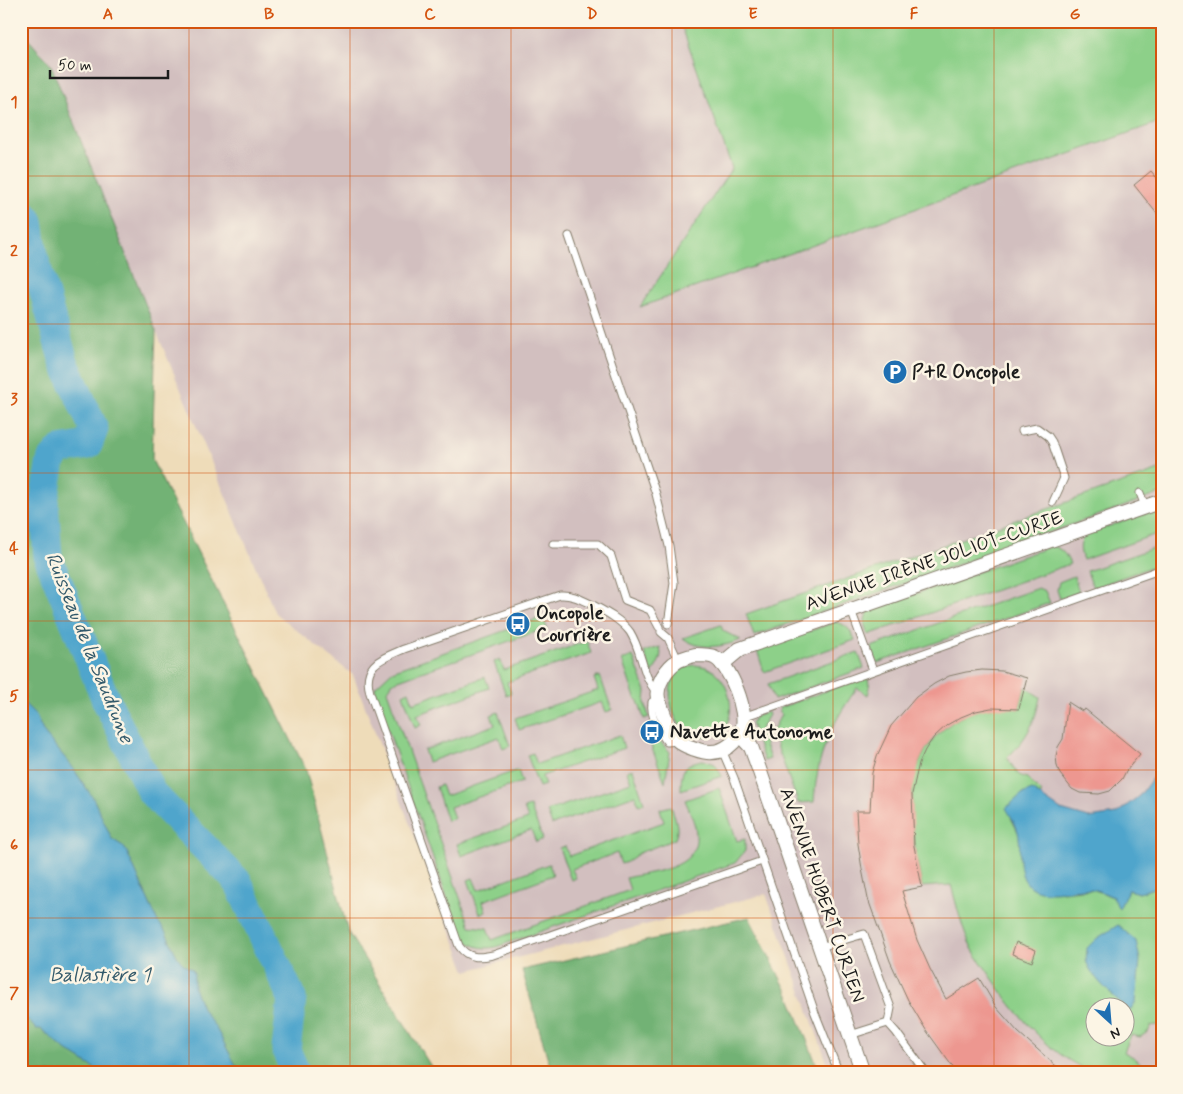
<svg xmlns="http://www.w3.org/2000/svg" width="1183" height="1094" font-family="Mynerve,sans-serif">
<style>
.industrial{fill:#d2bfbf;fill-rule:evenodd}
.green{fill:#8dd089;stroke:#547652;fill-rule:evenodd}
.forest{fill:#72b275;stroke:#476748}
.water{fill:#4fa5cc;stroke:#366074}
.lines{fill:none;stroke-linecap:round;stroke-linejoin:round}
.river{stroke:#4fa5cc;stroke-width:29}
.building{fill:#ed9790}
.service-casing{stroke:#857c6a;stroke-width:9}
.minor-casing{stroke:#857c6a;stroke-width:16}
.service{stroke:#fff;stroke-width:7}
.minor{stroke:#fff;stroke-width:14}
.grid{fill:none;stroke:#d4530e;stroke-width:1;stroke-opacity:0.55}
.labels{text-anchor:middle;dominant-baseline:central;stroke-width:5;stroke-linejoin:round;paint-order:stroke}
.poi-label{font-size:19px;font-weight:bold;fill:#1c1c1c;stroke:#fcf5e5;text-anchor:start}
.street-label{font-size:19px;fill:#1c1c1c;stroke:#fcf5e5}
.water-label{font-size:20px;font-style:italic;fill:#335a6b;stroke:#fcf5e5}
.neatline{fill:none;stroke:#d4530e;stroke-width:2}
.grid-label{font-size:16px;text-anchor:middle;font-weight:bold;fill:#d4530e}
</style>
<rect width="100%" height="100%" fill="#fcf5e5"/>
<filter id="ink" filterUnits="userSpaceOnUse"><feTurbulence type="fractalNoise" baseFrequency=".02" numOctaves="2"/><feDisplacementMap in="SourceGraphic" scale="10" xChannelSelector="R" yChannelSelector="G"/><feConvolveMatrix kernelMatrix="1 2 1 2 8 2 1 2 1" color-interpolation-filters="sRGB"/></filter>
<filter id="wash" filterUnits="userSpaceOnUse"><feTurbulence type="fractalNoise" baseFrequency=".0096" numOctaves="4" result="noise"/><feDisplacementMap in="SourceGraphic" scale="20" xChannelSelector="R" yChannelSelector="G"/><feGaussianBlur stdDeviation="1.12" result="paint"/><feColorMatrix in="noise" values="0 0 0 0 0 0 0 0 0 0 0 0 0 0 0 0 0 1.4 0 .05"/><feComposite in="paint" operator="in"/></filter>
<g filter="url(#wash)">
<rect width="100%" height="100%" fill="#eedcb9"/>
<path class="industrial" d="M21,21H1162V1073H831L766,894L466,971L353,675L275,613L156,331L51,65L21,31ZM1096,1006H1126V1036H1096Z"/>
<g class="green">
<path d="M680,21H1162V121L640,307L732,168Z"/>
<path d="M1162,469V493L754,636L746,614Z"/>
<path d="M1162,508V532L1083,560C1079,549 1079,543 1086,534Z"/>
<path d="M1162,545V563L1093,588L1087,571Z"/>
<path d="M1052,546C1063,549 1066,555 1070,564L868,635C864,626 863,620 869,610Z"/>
<path d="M1074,576L1079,592L1060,599L1057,590L1059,582Z"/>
<path d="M1038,588L1045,591L1050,603L877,663L871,647Z"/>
<path d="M543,617L547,628L393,682L387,691L470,926L487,928L492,940L630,890L626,878C651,871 700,871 696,833C695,822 689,810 685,800L719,788L737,841L745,839V851L735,863L496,947C480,950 470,946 460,934L376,696L375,687L392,671Z"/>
<path d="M835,622C846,624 851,630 855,640L764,672L757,650Z"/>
<path d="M721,625L723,631L741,640C723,647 700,651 683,638Z"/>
<path d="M587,641L591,653L507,682L511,693L506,695L494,662L500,659L504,670Z"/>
<path d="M660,647C663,660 657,663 652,675L644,652Z"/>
<path d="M858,652L864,668L774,700L768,684Z"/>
<path d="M633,656L646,691L645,703L649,717L644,719L638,701L635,698L622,660Z"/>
<path d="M695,665C700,666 706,666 710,669C729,679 738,713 723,729C718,734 712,736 706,737C676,743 659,690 678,672C683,667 689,666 695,665Z"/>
<path d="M600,676L612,710L606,712L602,702L519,730L515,718L598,690L594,678Z"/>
<path d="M867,676L870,687L868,695L857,688C830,726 817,755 814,802L798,803L772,732L781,715L779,708Z"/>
<path d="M485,677L489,688L417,715L421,725L415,728L403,694L409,691L413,703Z"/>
<path d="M1025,687L1040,697C1035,724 1026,739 1007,758L1019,775L1027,778L1042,793L1040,795L1032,790L1011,818L1018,832L1062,892L1092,889L1113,897L1128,890L1139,893L1162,885V1024L1151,1026L1148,1032L1140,1037L1131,1035L1124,1052L1135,1058L1151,1073H1079L1081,1067C1041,1047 1010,1005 986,969C982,963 977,957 973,950C962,930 957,906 951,885L922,887C916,857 911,827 912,796C913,752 946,715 988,708C998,707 1009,708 1019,709ZM1096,1006H1126V1036H1096Z"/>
<path d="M498,712L510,746L503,749L499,737L428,762L424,750L495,725L491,715Z"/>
<path d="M768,712L769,715L760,730L770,759L764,761L751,723L755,717Z"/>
<path d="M620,735L624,748L542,776L545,785L539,787L527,755L533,753L537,764Z"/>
<path d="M655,736L670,752L665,782L648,738Z"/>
<path d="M703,760L715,764L722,776L681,790C681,771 683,763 703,760Z"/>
<path d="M633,769L644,803L639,805L635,795L552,825L547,811L631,782L627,771Z"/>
<path d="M518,770L522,782L450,807L454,818L447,821L436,787L441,785L445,796Z"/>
<path d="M530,806L543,839L536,842L531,830L461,856L457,844L528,819L524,808Z"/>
<path d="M671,806C675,817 680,828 675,839L639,853L627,862L621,864L617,853L572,869L576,878L571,880L559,848L565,846L569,856L664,822L660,809Z"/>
<path d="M549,864L553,875L483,901L486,912L480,914L468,880L473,878L478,890Z"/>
</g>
<g class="forest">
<path d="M21,31L51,65L156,331L152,460L306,770L348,932L435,1073H21Z"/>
<path d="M749,917L789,995L820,1073H552L522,970Z"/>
</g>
<g class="water">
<path d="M21,700L35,714L44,733L71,765L93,798L112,839L123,846L127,852L158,922C173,936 172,962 192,969L194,973V988L203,1010L216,1028L240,1073H102L63,1048L41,1029H36L21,1013Z"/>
<path d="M1156,773L1162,779V885L1139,893L1128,890L1119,909L1113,897C1106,894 1098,890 1091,889C1069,887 1031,904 1022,874C1018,860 1021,844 1018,832C1016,824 1010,815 1006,808L1022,794L1032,790L1061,810L1089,818L1116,814L1140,795Z"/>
<path d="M1118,925L1136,941L1140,960L1136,1002L1130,1010C1117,1000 1090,977 1086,960C1086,957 1087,952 1087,948L1096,939Z"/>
</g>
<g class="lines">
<path class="river" d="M21,211L29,221L34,257L64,362L94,429L88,445L60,450L51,461L44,501L48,557L106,700L152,793L238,882L292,998L286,1050L296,1073"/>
</g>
<g id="blocks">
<g class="building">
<path d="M1151,171L1162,184V220L1134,185Z"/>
<path d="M982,670L1002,671L1027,678L1019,709L991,708L976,711L961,717L947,725L934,737L925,750L919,763L912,794L914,846L922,887L902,891L917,940L930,969L946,999L979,978L996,1007L1018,1032L1064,1073H957L926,1030L908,1000L890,961L868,899L862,869L858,844L856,811H870L872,773L877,756L891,726L916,697L934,684L949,676L966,672Z"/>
<path d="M1068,702L1082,711L1085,709L1140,754L1126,771L1122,779L1110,791L1099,794L1080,793L1072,789L1060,774L1057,766L1056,756L1058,747L1063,739Z"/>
<path d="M1016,942L1036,950L1032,962L1012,954Z"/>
</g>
</g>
</g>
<g filter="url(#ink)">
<use href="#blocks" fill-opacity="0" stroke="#857c6a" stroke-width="1"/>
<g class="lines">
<defs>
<g id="service">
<path d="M569,236L656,494L669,546L674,583L668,624"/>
<path d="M1022,431L1037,428L1048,436L1052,442L1064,478L1053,502"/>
<path d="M1140,493L1145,506"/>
<path d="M553,544H598L611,556L625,600L650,610L659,627"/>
<path d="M851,610L873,670"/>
<path d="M661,632L668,638L678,660"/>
<path d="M656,692C642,675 642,651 630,632C621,620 606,612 593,605C582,600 572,594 560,595L404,649C381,659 362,664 370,693L459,946C468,959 479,958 493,955L762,861"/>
<path d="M658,699L652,702C650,716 659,732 667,742L678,741"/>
<path d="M743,717L1162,569"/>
<path d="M722,750L734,778L815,1013L839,1073"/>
<path d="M820,947L864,934L891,1008L888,1023"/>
<path d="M850,1035L888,1023L896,1032L926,1073"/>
</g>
<g id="minor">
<path d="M695,655C701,655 709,655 714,657C730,664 749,714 742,729C732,750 716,757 695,749C687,746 680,744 675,737C667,727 663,711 658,699C655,685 667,667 679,660C684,658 690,656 695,655Z"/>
<path d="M722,664L740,649L1162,501"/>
<path d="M739,734L751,747L759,769L863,1073"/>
</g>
</defs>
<use href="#service" class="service-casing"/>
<use href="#minor" class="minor-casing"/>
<use href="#service" class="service"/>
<use href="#minor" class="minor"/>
</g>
</g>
<path class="grid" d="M189,21V1073M350,21V1073M511,21V1073M672,21V1073M833,21V1073M994,21V1073M21,176H1162M21,324H1162M21,473H1162M21,621H1162M21,770H1162M21,918H1162"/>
<defs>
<symbol id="parking-disc" viewBox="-11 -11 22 22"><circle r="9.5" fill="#1f6fb2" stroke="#fcf5e5"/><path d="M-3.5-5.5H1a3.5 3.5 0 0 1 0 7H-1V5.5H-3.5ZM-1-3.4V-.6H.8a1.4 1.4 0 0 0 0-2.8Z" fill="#fff"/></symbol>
<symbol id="bus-disc" viewBox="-11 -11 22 22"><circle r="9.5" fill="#1f6fb2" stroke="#fcf5e5"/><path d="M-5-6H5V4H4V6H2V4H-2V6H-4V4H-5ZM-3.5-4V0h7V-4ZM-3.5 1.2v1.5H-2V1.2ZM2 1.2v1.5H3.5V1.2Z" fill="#fff"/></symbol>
</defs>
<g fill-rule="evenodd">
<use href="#parking-disc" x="881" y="358" width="28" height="28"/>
<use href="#bus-disc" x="504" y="610" width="28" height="28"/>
<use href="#bus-disc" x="638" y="718" width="28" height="28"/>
</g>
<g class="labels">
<g class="poi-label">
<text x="912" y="372">P+R Oncopole</text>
<text x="536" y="613">Oncopole<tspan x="536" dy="22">Courrière</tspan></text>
<text x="670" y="732">Navette Autonome</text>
</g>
<g class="street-label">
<text transform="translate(934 561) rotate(-19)">AVENUE IRÈNE JOLIOT-CURIE</text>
<text transform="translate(822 895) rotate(71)">AVENUE HUBERT CURIEN</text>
</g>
<g class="water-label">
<text transform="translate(89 648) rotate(68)">Ruisseau de la Saudrune</text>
<text x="100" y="975">Ballastière 1</text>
</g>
</g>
<rect width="1183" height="1094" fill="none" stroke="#fcf5e5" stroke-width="55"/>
<g transform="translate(1110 1022) rotate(154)"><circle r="24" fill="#fcf5e5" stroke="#a29e95"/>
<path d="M0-4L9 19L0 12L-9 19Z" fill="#1f6fb2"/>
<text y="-8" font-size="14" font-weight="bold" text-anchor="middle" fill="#1c1c1c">N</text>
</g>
<path d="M50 70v8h118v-8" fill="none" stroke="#1c1c1c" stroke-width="2.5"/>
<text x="58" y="70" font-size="15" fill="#1c1c1c" stroke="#fcf5e5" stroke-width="4" paint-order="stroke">50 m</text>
<rect x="28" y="28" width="1128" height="1038" class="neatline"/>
<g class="grid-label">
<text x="108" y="19">A</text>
<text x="269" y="19">B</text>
<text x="430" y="19">C</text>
<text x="592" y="19">D</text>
<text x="753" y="19">E</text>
<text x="914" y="19">F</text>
<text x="1075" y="19">G</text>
<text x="14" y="107">1</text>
<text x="14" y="256">2</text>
<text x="14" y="404">3</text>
<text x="14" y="553">4</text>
<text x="14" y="701">5</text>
<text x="14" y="850">6</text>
<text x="14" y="998">7</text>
</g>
</svg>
